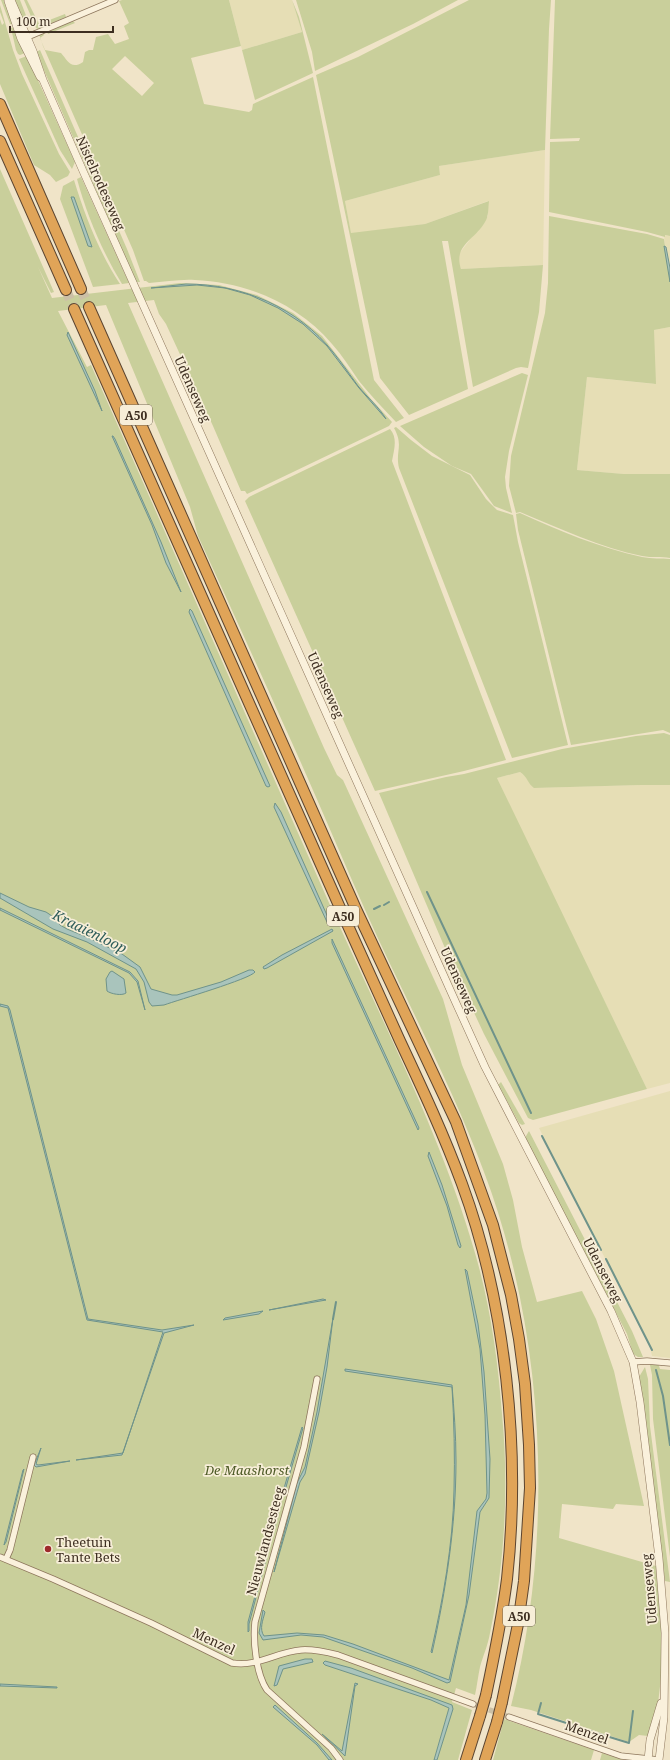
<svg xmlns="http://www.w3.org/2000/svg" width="670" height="1760" font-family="'Noto Serif',serif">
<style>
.farmland{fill:#e6deb5}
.green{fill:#c9cf9b;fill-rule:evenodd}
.water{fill:#a9c4bc;stroke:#6f938a}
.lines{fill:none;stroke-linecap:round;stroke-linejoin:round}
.stream{stroke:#6f938a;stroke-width:2}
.minor-tunnel{stroke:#ccc0a6;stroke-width:5.5;stroke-dasharray:5.5 3;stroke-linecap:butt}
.motorway-tunnel{stroke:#ccc0a6;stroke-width:10;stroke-dasharray:10 5;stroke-linecap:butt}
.minor-casing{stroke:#8d765c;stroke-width:7}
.tertiary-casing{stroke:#8d765c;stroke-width:8}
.motorway-casing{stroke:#5b4430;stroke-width:12}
.minor{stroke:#faf1dc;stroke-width:5.5}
.tertiary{stroke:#faf1dc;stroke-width:7}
.motorway{stroke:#e0a458;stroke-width:10}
.motorway-bridge-casing{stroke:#5b4430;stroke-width:12;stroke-linecap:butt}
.motorway-bridge{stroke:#e0a458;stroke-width:10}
.poi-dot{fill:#9e2a2b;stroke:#f7eed8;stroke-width:1.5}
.labels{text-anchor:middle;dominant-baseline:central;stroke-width:3.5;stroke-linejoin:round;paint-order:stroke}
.shield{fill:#f7eed8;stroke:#756857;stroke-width:1}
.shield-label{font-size:12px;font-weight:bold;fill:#3d2e20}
.street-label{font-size:13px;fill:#3d2e20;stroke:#f7eed8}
.park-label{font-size:13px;font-style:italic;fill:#4d5a26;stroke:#f7eed8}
.poi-label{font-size:13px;fill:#3d2e20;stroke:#f7eed8;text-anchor:start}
.water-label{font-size:14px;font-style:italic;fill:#2f5d5a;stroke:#f7eed8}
</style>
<rect width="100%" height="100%" fill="#f0e4c8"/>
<g class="farmland">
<path d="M229,0H292L302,32L242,50Z"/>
<path d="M545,150L543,265L461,269L458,262L459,254L488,216V201L425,224L351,234L345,201L440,175L439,166Z"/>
<path d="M664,235L670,236V268L666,247L665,246Z"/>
<path d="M670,327V474H624L577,470L587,377L654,384V330Z"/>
<path d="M520,772L525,776L532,786L535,788L641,785H670V1083L647,1089L522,832L497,778Z"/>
<path d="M670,1091V1358L652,1356L650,1347L539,1128Z"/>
</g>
<g class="green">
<path d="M1,0H5L13,24H10Z"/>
<path d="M14,0H20L27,18L22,20Z"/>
<path d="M24,0H27L39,24L65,14L66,17L38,29L36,28Z"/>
<path d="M122,0H229L241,46L191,58L204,104L249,112L252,110L253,104L313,77L374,380L404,418L396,422C383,408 370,395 359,381C350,368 342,355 332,344C298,304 246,282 195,280C180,279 165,282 149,283L146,281H144L133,250L43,46L39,34L43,32L44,35L40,38L45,50L61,53C68,61 71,70 83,62L85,52L89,50H93L96,37L108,34L115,44L129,39L124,26L129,23L119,1ZM125,56L154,83L142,96L112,69Z"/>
<path d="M292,0L299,17L313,73L255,100L242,50L302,32Z"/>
<path d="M296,0H458L413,24L315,71L312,52Z"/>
<path d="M469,0H551L549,29L545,150L439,166L440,175L345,201L351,233L425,224L489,201C488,208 489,216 485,222C475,240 453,245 461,269L543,265L539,312L528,368L521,367L516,368L473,387L448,241H442L468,389L409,415L380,378L316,75L358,57Z"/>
<path d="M555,0H670V236L665,235V237L647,232L549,212L550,142L579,141L580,138L550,139Z"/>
<path d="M0,5L13,50L22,74L59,154L70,172L68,176L56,182L50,175L34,165L0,84V19L2,25L4,23L0,12Z"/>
<path d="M72,20L75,23L48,34L47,31Z"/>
<path d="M14,27L25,53L20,55L18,54L16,50L11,28Z"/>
<path d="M40,50L127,249L140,282H136L36,52Z"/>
<path d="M27,56L75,162L72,169L60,150L19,59Z"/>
<path d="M0,169L54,292L51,293L38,267L52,298L180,283L219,285L257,295L293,313L322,336L371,399L392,422L389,426L247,494L245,491H241L213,426L166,324L159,314L154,300L128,303L324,748L337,775L343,780L443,999L462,1065L503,1164L513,1200L522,1247L537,1302L582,1291L596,1319L614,1371L644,1506L616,1504L613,1509L562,1504L559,1538L656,1566C661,1609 665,1652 659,1695C658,1708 652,1723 648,1736L639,1735L629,1742L531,1710L511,1706C555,1537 546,1335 484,1172C451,1083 405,999 366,912C338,849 312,786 283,723C255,661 227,599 198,536L190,507L106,305L58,311L87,367L91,365C171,545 250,725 330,905C381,1020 440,1131 475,1253C490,1304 498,1360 502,1414C509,1486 505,1562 490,1633C488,1645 483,1656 480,1667C478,1676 477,1686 475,1695L456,1688L452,1702L472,1710L458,1760H437L453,1707L449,1708L434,1760H0Z"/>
<path d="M81,177L129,283L122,284C102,251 87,216 77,179Z"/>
<path d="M74,180C85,216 99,252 120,284L93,287L60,199L63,186Z"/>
<path d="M549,216L647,234L664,239L670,282V327L654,330L656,384L587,377L577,470L624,474H670V558C661,556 652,558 642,556C601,548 559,528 520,512L516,513L509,486L511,456L545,313L548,283Z"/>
<path d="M522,373L528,375L509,451L505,477L506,488L512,513L494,506L471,474L452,466L424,447L400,426Z"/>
<path d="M396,427L411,440L432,456L470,475L486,499L497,510L513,515L518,542L568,745L512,758L399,468C395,451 404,446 394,428Z"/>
<path d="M390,429C398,438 394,450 392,461L506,760L464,771L375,791L245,501L249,497Z"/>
<path d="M520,513C560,531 600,548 642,557C652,559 661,558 670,559V733L663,730L571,745L518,530L516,514Z"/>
<path d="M664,733L670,735V785H641L534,788C528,784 527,776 520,772L497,778L647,1089L533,1120L528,1118L484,1034L456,974L379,793L446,777L464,774L562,749L636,736Z"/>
<path d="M501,1082L525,1124L522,1125L519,1123L498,1085Z"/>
<path d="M529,1131L632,1331L643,1357H638L633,1354L627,1334L526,1139V1136Z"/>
<path d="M658,1363L660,1369L670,1370V1557L653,1419L652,1375L650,1365Z"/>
<path d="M645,1367L648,1379L650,1426L670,1582L665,1581L639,1377Z"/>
<path d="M504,1719L594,1750L591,1760H493Z"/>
<path d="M602,1753L623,1760H600Z"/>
</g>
<g class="water">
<path d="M71,197H74L92,247L88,246Z"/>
<path d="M664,246L666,247L670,268V282Z"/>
<path d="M186,284C243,284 298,308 333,352C342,363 350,375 358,386C367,397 379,407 386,419L359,388L327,346L303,324L278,308L250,295L225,288L197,285L151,288Z"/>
<path d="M68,332L95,391L102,411L67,335Z"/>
<path d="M112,436H113L115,439L161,542L181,592L166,563L152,525Z"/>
<path d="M190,609L192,611L270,786L268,787L266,786L258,768L189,612Z"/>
<path d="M275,803L281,812L330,922L329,923L327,922L274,807Z"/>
<path d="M0,893L29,907L46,912L52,916L60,925L67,929L89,938L122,954L140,967L151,989L172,995H177L221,982L249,970H253L255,972C250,979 178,1000 164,1005L152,1006L149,1002L144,982L136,969L87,942L53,929L0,898Z"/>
<path d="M0,908L130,972L138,981L145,1010L137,982L129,973L0,910Z"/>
<path d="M332,929L333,931L267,968L264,969L263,967L282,955Z"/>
<path d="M332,939L419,1128L418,1130L332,943Z"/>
<path d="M112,971L124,979L126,993C122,996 111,994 107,991L106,979L110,972Z"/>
<path d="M0,1004L8,1006L10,1010L88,1319L162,1330L194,1325L164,1333L122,1455L76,1460L123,1453L163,1332L87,1320L8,1008L0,1006Z"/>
<path d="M429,1152L442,1185L461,1246L460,1248L458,1245L447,1206L428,1156Z"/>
<path d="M465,1269L467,1271L478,1324L484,1372L490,1459L489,1498L480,1512L469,1595L450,1682L447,1683L412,1668L323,1637L301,1635L263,1640L259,1633L263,1610L265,1612C263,1620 259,1629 264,1636L297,1633L324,1635L353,1644L449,1680L466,1605L477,1511L486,1499L487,1493L485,1415L480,1349Z"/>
<path d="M323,1299L326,1300L269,1310Z"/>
<path d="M263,1311L259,1314L223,1320L225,1318Z"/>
<path d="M333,1318L327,1367L319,1412L305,1474L300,1482L274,1572L297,1483L305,1467L317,1412Z"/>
<path d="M345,1369L452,1385C454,1410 456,1435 456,1461C456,1525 446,1590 432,1653L431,1652C443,1599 453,1545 454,1490C455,1456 454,1421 452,1387L345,1371Z"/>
<path d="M302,1427L303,1428L286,1487L284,1495H282Z"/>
<path d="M41,1448L36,1464L38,1465L70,1461L36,1467L34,1465Z"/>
<path d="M24,1469L6,1542L4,1545L23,1470Z"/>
<path d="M281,1502L249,1624V1631L248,1632V1622L280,1503Z"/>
<path d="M305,1659H312L313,1662L283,1669L277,1685L274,1686L279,1666Z"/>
<path d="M325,1661L351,1668L452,1705L453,1709L437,1760H434L449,1708L431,1700L325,1665L323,1663Z"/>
<path d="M355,1683L358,1684L355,1686L345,1756L322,1734L342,1751Z"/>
<path d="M0,1684L57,1687V1688L0,1686Z"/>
<path d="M275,1705L317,1743L332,1760H329L317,1745L273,1707Z"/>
</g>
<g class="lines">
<g class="stream">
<path d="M427,892L531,1113"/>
<path d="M384,905L389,902"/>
<path d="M374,909L380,906"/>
<path d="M542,1136L601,1250"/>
<path d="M606,1259L652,1350"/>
<path d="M333,1319L336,1302"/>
<path d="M656,1370L663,1396L670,1445"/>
<path d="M541,1703L538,1714L579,1727"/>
<path d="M590,1731L629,1743L633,1711"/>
</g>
<path class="minor-tunnel" d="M473,1704L509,1717"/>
<g class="motorway-tunnel">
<path d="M81,289L89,307"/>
<path d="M66,290L74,309"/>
</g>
<defs>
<g id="minor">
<path d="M25,38L115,0"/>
<path d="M633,1362L647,1361L670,1363"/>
<path d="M317,1379L304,1447L255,1622C253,1641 256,1674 267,1690L331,1748L340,1760"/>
<path d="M0,1557L53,1579L151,1623L232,1663C259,1667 276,1652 301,1650C313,1649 326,1652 338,1655L473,1704"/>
<path d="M6,1559L10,1550L33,1457"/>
<path d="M509,1717L621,1756L659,1760"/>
</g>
<g id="tertiary">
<path d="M11,0L33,51L43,80L83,171L456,1003L485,1067L611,1311L633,1362L640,1402L659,1558L665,1633L664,1717L659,1760"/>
<path d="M8,1L21,39L40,77"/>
<path d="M648,1760L650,1740L661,1703"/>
</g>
<g id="motorway">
<path d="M0,104L81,289"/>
<path d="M0,141L66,290"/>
<path d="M89,307L356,909L456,1122L493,1225L511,1295L519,1339L525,1384L529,1445L530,1488L524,1581L518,1624L502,1702"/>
<path d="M74,309C153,485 230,662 309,838C339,906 369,973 400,1041C422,1088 444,1135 462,1184C506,1304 521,1451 507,1579C502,1618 494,1657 486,1695"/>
<path d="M466,1760L480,1716"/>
<path d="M485,1760L497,1722"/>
</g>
</defs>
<use href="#minor" class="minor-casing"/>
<use href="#tertiary" class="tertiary-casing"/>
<use href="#motorway" class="motorway-casing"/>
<use href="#minor" class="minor"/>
<use href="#tertiary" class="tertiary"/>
<use href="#motorway" class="motorway"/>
<defs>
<g id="motorway-bridge">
<path d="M480,1716L486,1695"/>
<path d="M497,1722L502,1702"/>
</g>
</defs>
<use href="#motorway-bridge" class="motorway-bridge-casing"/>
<use href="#motorway-bridge" class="motorway-bridge"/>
</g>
<circle class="poi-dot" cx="48" cy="1549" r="4"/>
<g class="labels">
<g class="shield">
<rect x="120" y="405" width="32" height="20" rx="3"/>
<rect x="327" y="906" width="32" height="20" rx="3"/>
<rect x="503" y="1606" width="32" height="20" rx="3"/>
</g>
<g class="shield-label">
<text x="136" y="415">A50</text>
<text x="343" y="916">A50</text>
<text x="519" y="1616">A50</text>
</g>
<g class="street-label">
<text transform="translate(101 183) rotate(66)">Nistelrodeseweg</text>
<text transform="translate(193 389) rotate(66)">Udenseweg</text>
<text transform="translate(326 685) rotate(66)">Udenseweg</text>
<text transform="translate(459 980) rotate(66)">Udenseweg</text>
<text transform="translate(603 1270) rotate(63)">Udenseweg</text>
<text transform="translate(265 1541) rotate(-75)">Nieuwlandsesteeg</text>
<text transform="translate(649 1589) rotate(-95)">Udenseweg</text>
<text transform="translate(214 1641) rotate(25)">Menzel</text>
<text transform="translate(587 1732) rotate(20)">Menzel</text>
</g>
<g class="park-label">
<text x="247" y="1470">De Maashorst</text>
</g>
<g class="poi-label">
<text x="56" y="1542">Theetuin<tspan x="56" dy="15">Tante Bets</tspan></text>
</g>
<g class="water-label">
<text transform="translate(90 931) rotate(26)">Kraaienloop</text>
</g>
</g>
<path d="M10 26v6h103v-6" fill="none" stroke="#3d2e20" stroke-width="2"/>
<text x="16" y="26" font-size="12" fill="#3d2e20" stroke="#f7eed8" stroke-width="3" paint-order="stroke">100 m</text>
</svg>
